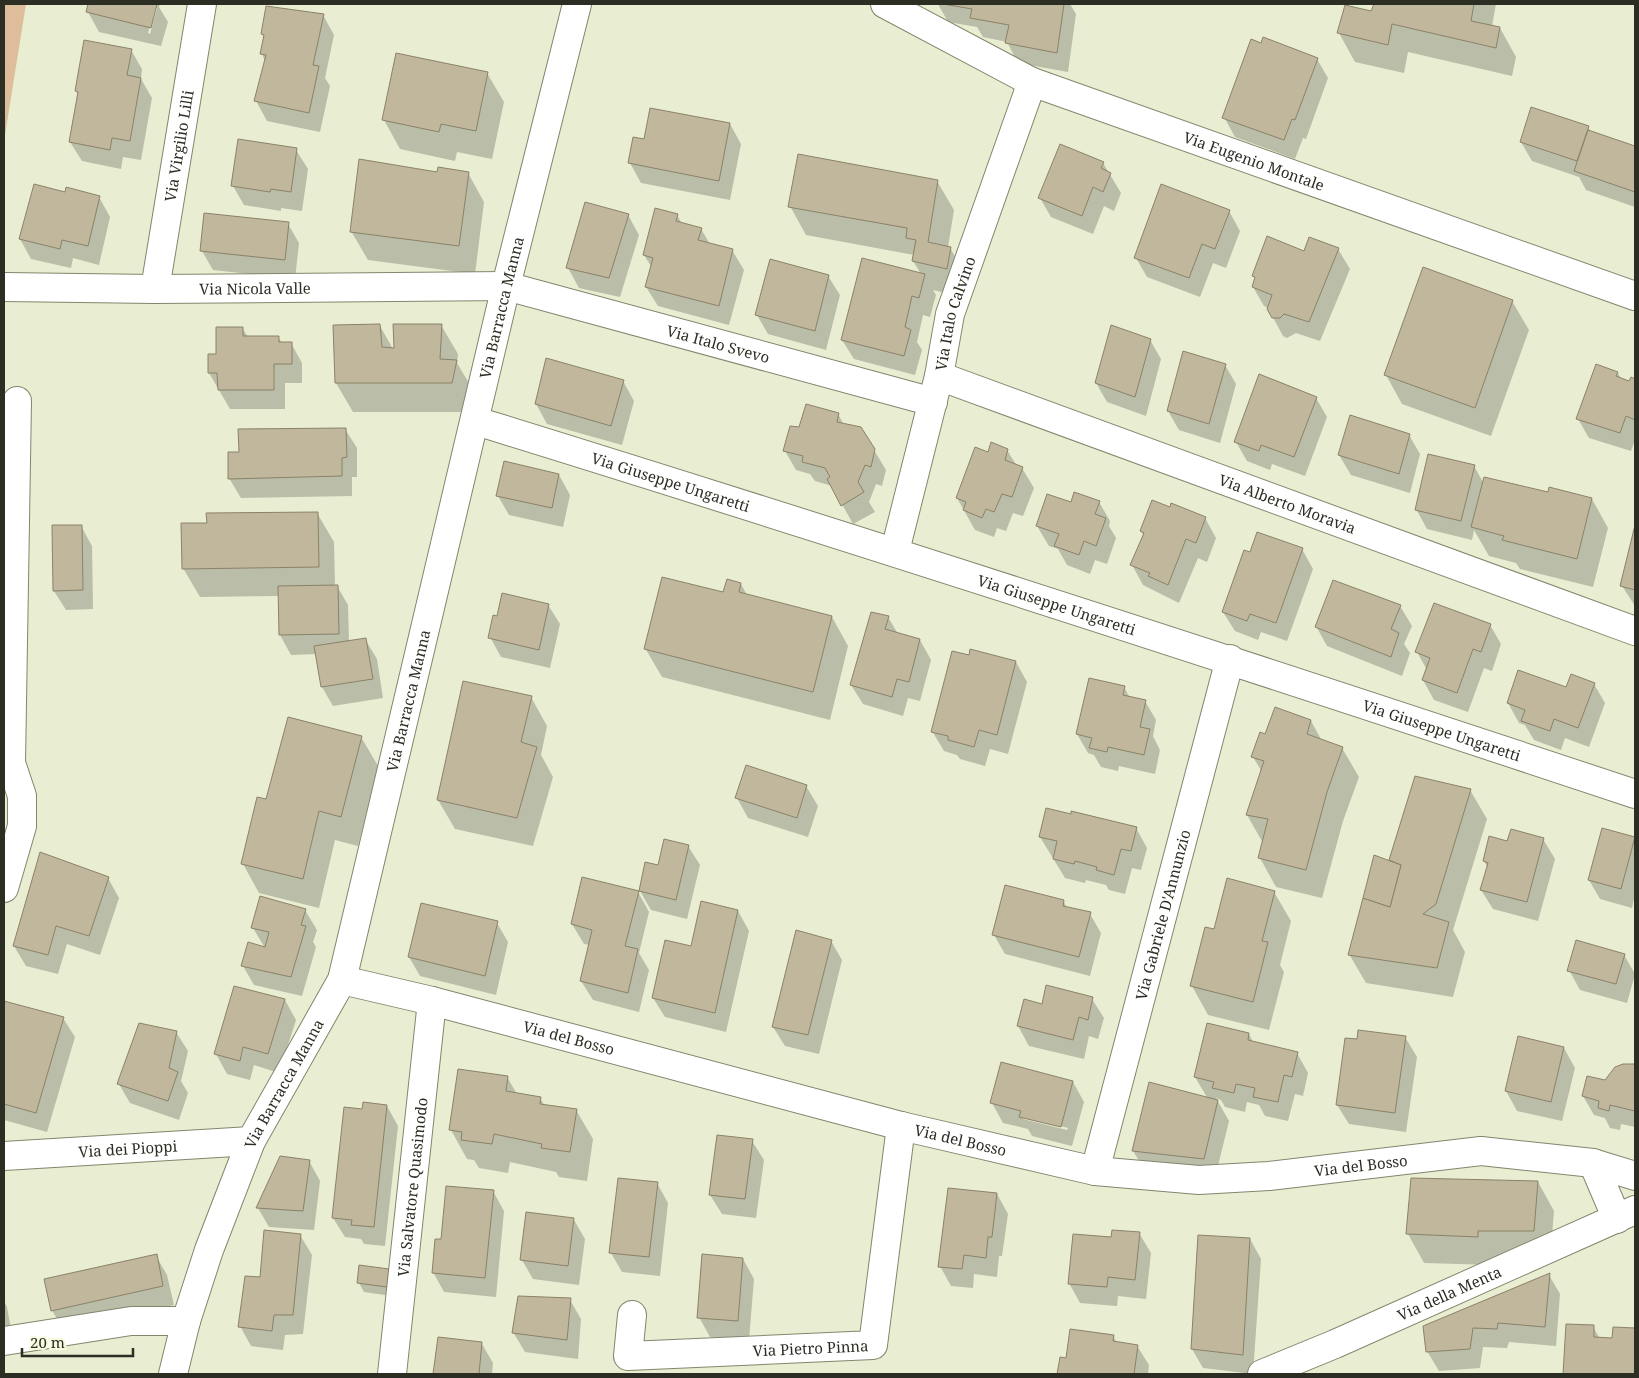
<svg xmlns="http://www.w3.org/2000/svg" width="1639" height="1378" font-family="'Noto Serif',serif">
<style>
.green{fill:#ddbd9a}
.shadow{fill:#0003;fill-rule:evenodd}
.building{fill:#c0b79d;stroke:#8a8269}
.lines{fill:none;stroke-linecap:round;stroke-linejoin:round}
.minor-casing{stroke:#82866d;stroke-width:30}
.minor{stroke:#fff;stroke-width:28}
.labels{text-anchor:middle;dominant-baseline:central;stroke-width:4;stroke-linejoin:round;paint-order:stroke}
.street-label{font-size:15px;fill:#2c2e23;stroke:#f6fbde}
</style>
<rect width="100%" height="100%" fill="#e9edd1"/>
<path class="green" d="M4,4H26L4,141Z"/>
<g class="shadow">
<path d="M90,4H160L159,7L168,22L161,46L99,32L88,12ZM155,6L157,8L150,34L148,33Z"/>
<path d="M938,4H1070L1076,14L1068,72L1018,63L1007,42L983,37L977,27L948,22Z"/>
<path d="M1374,4H1496L1492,26L1500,28L1516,57L1512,76L1408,52L1404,73L1355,62L1339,33L1372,13Z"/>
<path d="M301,11L323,15L334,35L325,78L330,86L320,132L267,121L256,101L265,61L262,54L265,38L262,34L301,14Z"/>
<path d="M131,50L142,69L141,79L152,98L141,160L123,157L121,169L82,161L70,142L79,96L76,91Z"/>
<path d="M1317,59L1328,78L1306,139L1303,138L1295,159L1235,137L1224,117Z"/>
<path d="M487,73L504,102L492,159L457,152L455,161L400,149L384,120Z"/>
<path d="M730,124L741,144L730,200L641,183L630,163L645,140Z"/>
<path d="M1588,127L1591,132L1635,148V207L1586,190L1579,177L1532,161L1521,142Z"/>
<path d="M296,150L308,169L302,211L281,208V211L244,205L233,186Z"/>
<path d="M1103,163L1121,193L1114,211L1104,206L1093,234L1051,217L1040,198Z"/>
<path d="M439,173H468L484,202L475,274L368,260L351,231Z"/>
<path d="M937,181L954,210L948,247L950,248L967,277L963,297L933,290L936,295L930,317L923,315L917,342L922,350L915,375L854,359L842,340L921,274L913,261L914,255L806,235L790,206Z"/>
<path d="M99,197L110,217L99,265L73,258L71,268L31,259L20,239Z"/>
<path d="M1229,211L1240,231L1226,268L1213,263L1200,297L1147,277L1136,258Z"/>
<path d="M628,215L639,235L620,297L579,288L568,268Z"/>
<path d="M677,215L682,224L701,229L710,244L732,250L744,270L729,325L658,306L646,287L652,268L644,255Z"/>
<path d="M288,224L299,243L295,279L213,270L202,251Z"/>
<path d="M1338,249L1350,269L1320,341L1296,333L1287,338L1283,336L1268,308L1264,306L1253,287L1256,279L1254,276L1305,252Z"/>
<path d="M828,276L840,295L826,350L768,334L757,315Z"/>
<path d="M1512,301L1529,330L1491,436L1402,404L1386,375Z"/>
<path d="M441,325L458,354L457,363L473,390L468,412H353L336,383L335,326H380L393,349Z"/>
<path d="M242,328L248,337H278L282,343H291L302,363V383H285V409H230L209,373L217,356Z"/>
<path d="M1150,340L1161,359L1146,416L1107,402L1096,383Z"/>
<path d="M1225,365L1236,384L1220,443L1179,430L1168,411Z"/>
<path d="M1618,373L1621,379L1630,382L1631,379L1635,380V440L1631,451L1589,438L1578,419Z"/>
<path d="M623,381L634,401L622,445L547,424L536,404Z"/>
<path d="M1316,398L1327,417L1305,476L1272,464L1270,470L1247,461L1236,442Z"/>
<path d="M838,414L844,425L874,450L886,470L882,486L876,484L869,502L875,512L853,524L832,486L815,481L810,474L796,470L785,451L799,429Z"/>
<path d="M345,429L357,448V477H352V496L241,498L229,478L240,453Z"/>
<path d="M1409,435L1420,454L1410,493L1351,475L1339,455Z"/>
<path d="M1007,450L1017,466L1022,468L1034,488L1023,516L1013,513L1006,531L997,528L994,537L975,530L957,498L989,453Z"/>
<path d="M1474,466L1484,484L1592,499L1608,528L1593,587L1520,569L1516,563L1489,556L1474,530L1472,540L1427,529L1416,509Z"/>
<path d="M559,475L570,495L563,527L509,515L498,496Z"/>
<path d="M1099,502L1110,521L1109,526L1116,538L1107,564L1095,560L1090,574L1067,565L1058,549L1049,546L1037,526L1071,503Z"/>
<path d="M1170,508L1205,518L1216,538L1207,562L1198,558L1179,603L1143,585L1132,565L1144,536L1141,531Z"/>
<path d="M317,513L334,542L335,586H337L348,605L349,642L365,639L377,659L383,698L333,706L322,687L317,654L291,655L280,635L279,596L200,597L183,568Z"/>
<path d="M81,526L92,546L93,609L66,610L54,591Z"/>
<path d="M1635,528V606L1622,586Z"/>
<path d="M1302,549L1313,569L1287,641L1261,632L1258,640L1235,631L1223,612L1251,554Z"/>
<path d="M741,584L747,595L832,617L848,646L830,720L662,677L645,648Z"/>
<path d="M548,605L560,624L550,668L501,657L490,637L498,617Z"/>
<path d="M1400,606L1412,626L1404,644L1410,653L1402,676L1327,646L1316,626Z"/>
<path d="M888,617L898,634L920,640L931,660L920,701L908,698L903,716L863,704L851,685Z"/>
<path d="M1490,625L1501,644L1492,671L1484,668L1468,712L1434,700L1423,680L1427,670L1417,652Z"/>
<path d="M970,657L1016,662L1027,682L1008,754L990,749L985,766L960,759L957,755L944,751L932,731Z"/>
<path d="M1594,684L1605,703L1589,747L1565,738L1561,750L1534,740L1525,725L1519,723L1508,703Z"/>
<path d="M1124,687L1130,698L1145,701L1156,720L1153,736L1160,750L1155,774L1119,766L1118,771L1101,767L1094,755L1088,753L1077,734Z"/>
<path d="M531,697L547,726L541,755L553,777L533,846L455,829L438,800Z"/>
<path d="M1311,721L1322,741L1342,748L1359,777L1343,821L1322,898L1276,887L1260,858L1263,843L1247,815L1262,772L1253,757L1265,736Z"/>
<path d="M361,737L378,766L358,846L335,840L319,908L259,893L243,864L267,801Z"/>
<path d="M806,786L818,806L808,837L748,818L737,798Z"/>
<path d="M1470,790L1487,819L1453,930L1465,952L1453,997L1366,983L1349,954L1393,863L1391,860Z"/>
<path d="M1136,828L1147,848L1141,870L1132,868L1125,894L1109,890L1106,885L1086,880L1085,883L1065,878L1040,837Z"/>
<path d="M1634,838L1635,895L1632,908L1600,899L1589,880Z"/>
<path d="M1543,839L1555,859L1538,921L1493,909L1481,890L1488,868L1484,861L1508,842Z"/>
<path d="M688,846L700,865L687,919L651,910L640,891L659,866Z"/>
<path d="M108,878L119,898L100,955L67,944L58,974L26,966L14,946Z"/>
<path d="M638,892L649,912L639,953L649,970L639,1012L593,1000L581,981L590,945L584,944L572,924Z"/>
<path d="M1274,892L1291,921L1280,965L1284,972L1269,1030L1208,1015L1192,986L1215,931Z"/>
<path d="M1064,902L1067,908L1090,914L1101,933L1090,976L1005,954L994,935Z"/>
<path d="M305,910L317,930L313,942L316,947L302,996L254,985L243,966L265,948L253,928Z"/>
<path d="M738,911L749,931L726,1032L665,1017L653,998L692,947Z"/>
<path d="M497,923L508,942L496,995L420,976L409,957Z"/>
<path d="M831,941L842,960L819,1054L785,1046L773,1027Z"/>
<path d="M1624,955L1635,974L1627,1003L1580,990L1569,970Z"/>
<path d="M235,988L285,1000L296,1020L279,1073L254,1065L250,1080L227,1074L216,1054Z"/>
<path d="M1092,999L1104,1018L1098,1039L1089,1036L1084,1059L1029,1046L1018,1026L1043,1005Z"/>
<path d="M4,1002L63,1018L75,1037L47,1132L4,1120Z"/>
<path d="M176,1032L188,1051L181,1081L188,1093L179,1120L130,1103L119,1084Z"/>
<path d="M1249,1034L1253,1042L1297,1053L1308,1073L1303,1096L1295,1094L1288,1121L1265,1116L1259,1105L1247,1102L1245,1112L1225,1107L1221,1100L1216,1098L1229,1121L1215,1178L1145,1170L1133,1151L1208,1099L1195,1077Z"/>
<path d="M1405,1037L1417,1057L1406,1132L1349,1124L1337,1105Z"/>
<path d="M1564,1048L1575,1068L1562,1121L1517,1111L1506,1091Z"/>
<path d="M1635,1066V1127L1621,1124L1620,1130L1610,1128L1605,1118L1594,1115L1583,1096L1606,1082L1618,1067Z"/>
<path d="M507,1077L517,1094L540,1098L545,1106L576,1110L593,1139L587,1181L559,1177L556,1172L510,1162L508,1173L479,1168L474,1160L467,1159L451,1130Z"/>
<path d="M1073,1082L1084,1102L1072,1146L1032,1136L1028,1129L1003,1123L992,1103ZM1023,1116L1068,1128L1067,1130L1023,1119Z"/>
<path d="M387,1106L398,1126L385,1246L364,1244L361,1239L345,1237L333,1218L363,1110Z"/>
<path d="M752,1141L764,1160L756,1218L722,1214L710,1195Z"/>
<path d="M309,1161L320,1181L314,1230L269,1227L258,1208Z"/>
<path d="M1538,1182L1554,1211L1550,1260L1494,1265L1424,1263L1408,1234Z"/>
<path d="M657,1183L668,1203L660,1276L622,1272L611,1253Z"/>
<path d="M493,1191L504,1211L496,1297L444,1292L433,1272L442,1241Z"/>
<path d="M997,1194L1008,1214L1002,1256H999L997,1277L974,1274L973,1288L951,1286L940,1266Z"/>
<path d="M574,1220L585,1239L579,1285L533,1279L522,1260Z"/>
<path d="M1139,1233L1151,1253L1146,1299L1118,1296L1117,1306L1080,1303L1069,1283Z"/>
<path d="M300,1235L312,1255L303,1334L285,1335L283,1350L251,1346L240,1326Z"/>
<path d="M1250,1239L1261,1259L1253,1374L1203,1368L1192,1349Z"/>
<path d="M156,1256L167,1275L174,1305L63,1330L52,1310Z"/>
<path d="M743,1259L754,1279L749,1340L710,1337L699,1317Z"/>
<path d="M388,1270L394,1279L392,1296L364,1292L359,1283Z"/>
<path d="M1549,1275L1560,1294L1556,1346L1509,1342L1507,1348L1483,1347L1480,1368L1439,1371L1427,1351Z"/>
<path d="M570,1300L581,1319L578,1359L525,1352L513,1332Z"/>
<path d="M4,1301L7,1307L11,1329L4,1330Z"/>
<path d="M1567,1325L1593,1327L1600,1339L1614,1340L1615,1328L1635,1329V1374H1564Z"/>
<path d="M1113,1336L1117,1343L1137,1346L1149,1365L1148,1374H1059L1061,1358L1067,1359Z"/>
<path d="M439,1339L482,1344L493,1363L492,1374H434Z"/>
</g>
<g class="building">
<path d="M88,4H157L151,28L86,12Z"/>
<path d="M943,4H1064L1057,53L1005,43L1009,25L970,18L972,9Z"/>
<path d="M1374,4H1474L1471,21L1500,27L1496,48L1392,24L1388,45L1337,33L1345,5L1371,11Z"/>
<path d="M266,6L324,14L313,65L319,66L309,113L254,101L266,55L260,54L264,35L261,34Z"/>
<path d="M1263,37L1318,58L1295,120L1292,119L1284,140L1222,118L1251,39L1261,43Z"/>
<path d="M84,40L132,49L127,75L141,78L130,141L112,138L110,150L69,142L78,92L75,91Z"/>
<path d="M396,53L488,72L476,131L441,124L439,132L382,120Z"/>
<path d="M1531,107L1589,126L1577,161L1520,142Z"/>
<path d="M650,108L730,123L719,181L628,163L633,137L644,139Z"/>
<path d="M1588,130L1635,146V192L1574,171Z"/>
<path d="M238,139L297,148L291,192L271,189L270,192L231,186Z"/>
<path d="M1060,144L1104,162L1101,168L1111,173L1103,192L1093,187L1082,216L1038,198Z"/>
<path d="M798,154L938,180L928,242L951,247L947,269L912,261L916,240L906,238L907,228L788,207Z"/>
<path d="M359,159L437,172L438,167L469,172L459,246L350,232Z"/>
<path d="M34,184L65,192L66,187L100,196L88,246L62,240L60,249L19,239Z"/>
<path d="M1161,184L1230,210L1215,249L1202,244L1189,278L1134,258Z"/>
<path d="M585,202L629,214L609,278L566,268Z"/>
<path d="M655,208L678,214L676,221L702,228L698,240L733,249L719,306L645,287L653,258L643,255Z"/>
<path d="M204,213L289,222L285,260L200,251Z"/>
<path d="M1267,236L1304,251L1309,237L1339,248L1309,322L1284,314L1280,318H1272L1267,309L1272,295L1252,287L1255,277L1252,276Z"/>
<path d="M862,258L925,274L919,298L912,296L905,327L911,330L904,356L841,340Z"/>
<path d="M770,259L829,275L815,331L755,315Z"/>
<path d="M1423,267L1513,300L1475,408L1384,375Z"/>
<path d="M380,324L382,347L394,348L393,324H442L440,359L457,360L452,383H335L333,325Z"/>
<path d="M1111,325L1151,339L1135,397L1095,383Z"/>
<path d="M216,327H243V336H279V342H292V364H274V390H218L217,373H208V354H216Z"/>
<path d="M1183,351L1226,364L1209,424L1167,411Z"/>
<path d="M546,358L624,380L611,426L535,404Z"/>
<path d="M1596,364L1618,372L1616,376L1629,381L1631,377L1635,379V420L1626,416L1620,433L1576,419Z"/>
<path d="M1259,374L1317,397L1294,457L1261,445L1259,451L1234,442Z"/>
<path d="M806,404L839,413L837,422L861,427L875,449L871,467L865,465L858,482L864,492L841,506L827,479L830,477L825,468L802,462L803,456L783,451L790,426L799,427Z"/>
<path d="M1350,415L1410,434L1399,474L1338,455Z"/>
<path d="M346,428L347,457L342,458V476L228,479V452H239L238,429Z"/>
<path d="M991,442L1008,449L1005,460L1023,467L1012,497L1002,494L994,512L986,509L982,518L963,510L966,502L956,498L975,447L988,452Z"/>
<path d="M1428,454L1475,465L1461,521L1415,510Z"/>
<path d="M504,461L559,474L552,508L496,496Z"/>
<path d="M1484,477L1548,492L1549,487L1592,498L1577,559L1502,540L1504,536L1471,527Z"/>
<path d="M1074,492L1100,501L1095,514L1106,518L1096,546L1084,541L1079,555L1054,546L1059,534L1036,526L1047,494L1071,502Z"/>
<path d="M1152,500L1170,507L1171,503L1206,517L1196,543L1186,539L1168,585L1148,576L1150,573L1130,565L1144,533L1140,531Z"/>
<path d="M318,512L319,567L182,569L181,523H207L206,513Z"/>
<path d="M52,525H82L83,590L53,591Z"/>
<path d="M1635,525V590L1620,586Z"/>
<path d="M1257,532L1303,548L1276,623L1250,614L1247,621L1222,612L1244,550L1250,552Z"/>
<path d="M662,577L723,592L727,579L741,583L739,592L832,616L813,692L644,649Z"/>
<path d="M1333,580L1401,605L1391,629L1399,633L1391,657L1315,627Z"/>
<path d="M338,585L339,634L279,635L278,586Z"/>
<path d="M502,593L549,604L539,650L488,638L493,615L497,616Z"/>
<path d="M1434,603L1491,624L1481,652L1473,649L1457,693L1422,680L1430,658L1415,652Z"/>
<path d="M871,612L889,616L885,629L920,639L909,682L897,679L892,697L850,685Z"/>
<path d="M366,638L373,679L321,687L314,646Z"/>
<path d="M970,649L1016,661L997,735L979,730L974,747L948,740V736L931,732L952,651L969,655Z"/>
<path d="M1518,670L1566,687L1571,674L1595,683L1578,728L1554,719L1550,731L1521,721L1525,710L1507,703Z"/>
<path d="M1089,678L1125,686L1123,695L1146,700L1140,727L1150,729L1144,755L1108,747L1107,752L1089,748L1092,738L1076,734Z"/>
<path d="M463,681L532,696L521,742L537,747L517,818L437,800Z"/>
<path d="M1275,707L1311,720L1307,734L1343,747L1327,792L1306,870L1258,858L1268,819L1246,815L1264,761L1251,757L1260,732L1265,734Z"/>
<path d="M288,717L362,736L341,817L319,811L303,879L241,864L257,797L266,799Z"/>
<path d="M746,765L807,785L797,818L735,798Z"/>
<path d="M1415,776L1471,789L1436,904L1423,914L1449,922L1437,968L1348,955L1363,898L1390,907L1401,865L1389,860Z"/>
<path d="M1046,808L1071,814V811L1137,827L1131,851L1121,849L1114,875L1096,870L1097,867L1075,861L1074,864L1053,859L1057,841L1039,837Z"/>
<path d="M1602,828L1635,837L1621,889L1588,880Z"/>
<path d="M1511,829L1544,838L1527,902L1480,890L1488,863L1483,861L1489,836L1507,841Z"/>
<path d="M664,839L689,845L676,900L639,891L645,862L658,865Z"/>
<path d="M40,852L109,877L89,936L56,926L48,955L13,946Z"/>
<path d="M1374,855L1401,865L1390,907L1363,898Z"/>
<path d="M582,877L639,891L625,946L638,949L628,993L580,981L592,930L571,924Z"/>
<path d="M1227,878L1275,891L1262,941L1268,942L1253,1002L1190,986L1205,927L1214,929Z"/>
<path d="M1005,885L1064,900L1063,906L1091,912L1079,957L992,935Z"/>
<path d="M260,896L306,909L301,925L306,926L291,977L241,966L248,942L265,947L269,932L251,928Z"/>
<path d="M701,901L738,910L715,1013L652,998L665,940L691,946Z"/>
<path d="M421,903L498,921L485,976L408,957Z"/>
<path d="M796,930L832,940L808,1035L772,1027Z"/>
<path d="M1576,940L1625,954L1616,984L1567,971Z"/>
<path d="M1046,985L1093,997L1088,1020L1079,1017L1073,1040L1017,1026L1024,999L1042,1004Z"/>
<path d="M234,986L285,999L268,1054L243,1047L240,1061L214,1054Z"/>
<path d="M4,1001L64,1017L36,1113L4,1104Z"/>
<path d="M139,1023L177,1031L169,1068L178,1072L168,1101L117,1084Z"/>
<path d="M1207,1023L1249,1033L1248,1040L1298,1052L1292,1077L1284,1075L1278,1102L1253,1097L1255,1088L1236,1084L1234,1093L1212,1088L1214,1082L1194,1077Z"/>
<path d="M1358,1030L1406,1036L1395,1113L1336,1105L1345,1038L1357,1039Z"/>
<path d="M1518,1036L1564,1047L1551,1102L1505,1091Z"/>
<path d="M1635,1061V1111L1610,1105L1609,1111L1598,1108L1599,1101L1582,1096L1587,1076L1605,1080L1615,1067L1623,1064H1634Z"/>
<path d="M1001,1062L1073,1081L1061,1127L1019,1117L1021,1111L990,1103Z"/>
<path d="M458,1069L508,1076L506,1091L541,1097L540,1104L577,1109L570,1152L541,1148L542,1144L494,1134L492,1144L461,1140L462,1132L449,1130Z"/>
<path d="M1149,1082L1218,1100L1204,1159L1132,1151Z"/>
<path d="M363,1102L387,1105L374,1227L351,1225L352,1220L332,1218L344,1107L362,1109Z"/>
<path d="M717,1135L753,1139L745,1199L709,1195Z"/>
<path d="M280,1156L310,1160L303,1211L256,1208Z"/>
<path d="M618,1178L658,1182L649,1257L609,1253Z"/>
<path d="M1411,1178L1538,1181L1534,1231H1478V1237L1406,1234Z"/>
<path d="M446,1186L494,1190L485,1278L432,1273L435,1239H441Z"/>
<path d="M948,1188L997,1193L992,1237H988L986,1258L964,1255L962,1269L938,1267Z"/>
<path d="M526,1212L574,1218L568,1266L520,1260Z"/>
<path d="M264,1230L301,1234L293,1315H274L272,1331L238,1327L245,1276L260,1277Z"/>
<path d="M1112,1230L1140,1232L1135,1280L1108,1277L1107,1287L1068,1284L1073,1234L1111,1237Z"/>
<path d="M1198,1235L1250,1238L1243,1355L1191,1349Z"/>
<path d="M157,1254L163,1286L51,1311L44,1279Z"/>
<path d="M702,1254L743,1258L738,1321L697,1318Z"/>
<path d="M359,1265L389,1269L387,1287L357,1283Z"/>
<path d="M1550,1273L1545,1327L1498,1323L1497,1329L1473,1328L1470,1349L1426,1352L1423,1326Z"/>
<path d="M518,1296L571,1298L567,1340L512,1333Z"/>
<path d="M1566,1324L1594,1325V1337L1612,1338L1613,1327L1635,1328V1374H1563Z"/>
<path d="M1070,1329L1114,1335L1113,1341L1138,1345L1134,1374H1057L1060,1357L1066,1358Z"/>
<path d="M438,1337L482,1342L479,1374H433Z"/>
</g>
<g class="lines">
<defs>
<g id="minor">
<path id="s1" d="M885,4L1032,82L1635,296"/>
<path id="s2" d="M4,287L155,289L506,286L933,402"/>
<path id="s3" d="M155,289L202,4"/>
<path id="s4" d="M939,376L1635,631"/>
<path id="s5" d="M476,421C864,541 1250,666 1635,794"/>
<path id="s6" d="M895,551L939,376L950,314L1032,82"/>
<path d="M4,888L22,826V796L11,763L17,401"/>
<path id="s7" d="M342,980L432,1001L901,1126L1095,1171L1199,1180L1269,1176L1481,1151L1593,1163L1635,1176"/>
<path id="s8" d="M4,1156L251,1141"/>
<path d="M1593,1163L1617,1219"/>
<path id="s9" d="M1095,1171L1230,659"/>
<path id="s10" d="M632,1315L628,1356L873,1345L901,1126"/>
<path d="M4,1341L131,1321H186"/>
<path id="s11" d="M173,1374L186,1321L209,1250L251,1141L342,980L506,286L577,4"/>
<path id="s12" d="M392,1374L432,1001"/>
<path id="s13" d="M1262,1374L1335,1344L1635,1210"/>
</g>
</defs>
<use href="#minor" class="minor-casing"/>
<use href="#minor" class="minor"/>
</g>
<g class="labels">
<g class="street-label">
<text stroke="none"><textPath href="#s3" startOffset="145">Via Virgilio Lilli</textPath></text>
<text stroke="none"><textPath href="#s1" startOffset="402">Via Eugenio Montale</textPath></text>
<text stroke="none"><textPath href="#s2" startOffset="251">Via Nicola Valle</textPath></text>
<text stroke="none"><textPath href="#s11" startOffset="1122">Via Barracca Manna</textPath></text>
<text stroke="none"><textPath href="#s6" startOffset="245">Via Italo Calvino</textPath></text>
<text stroke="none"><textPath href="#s2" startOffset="722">Via Italo Svevo</textPath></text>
<text stroke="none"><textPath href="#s5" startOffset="204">Via Giuseppe Ungaretti</textPath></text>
<text stroke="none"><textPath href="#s4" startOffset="371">Via Alberto Moravia</textPath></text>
<text stroke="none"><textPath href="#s5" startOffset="609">Via Giuseppe Ungaretti</textPath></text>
<text stroke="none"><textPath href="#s11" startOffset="718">Via Barracca Manna</textPath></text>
<text stroke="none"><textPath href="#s5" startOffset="1014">Via Giuseppe Ungaretti</textPath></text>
<text stroke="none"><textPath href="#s9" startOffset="265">Via Gabriele D'Annunzio</textPath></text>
<text stroke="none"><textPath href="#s7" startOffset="234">Via del Bosso</textPath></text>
<text stroke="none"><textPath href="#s11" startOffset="312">Via Barracca Manna</textPath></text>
<text stroke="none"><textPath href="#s7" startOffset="639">Via del Bosso</textPath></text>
<text stroke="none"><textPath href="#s8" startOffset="124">Via dei Pioppi</textPath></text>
<text stroke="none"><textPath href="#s7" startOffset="1044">Via del Bosso</textPath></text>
<text stroke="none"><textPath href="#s12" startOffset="188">Via Salvatore Quasimodo</textPath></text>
<text stroke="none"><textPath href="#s13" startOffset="204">Via della Menta</textPath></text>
<text stroke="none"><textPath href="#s10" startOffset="224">Via Pietro Pinna</textPath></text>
</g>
</g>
<rect width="1639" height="1378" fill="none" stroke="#2c2e23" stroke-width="10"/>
<path d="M22 1348v8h111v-8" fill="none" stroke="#2c2e23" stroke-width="2.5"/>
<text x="30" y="1348" font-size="15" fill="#2c2e23" stroke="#f6fbde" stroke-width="4" paint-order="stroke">20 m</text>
</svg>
